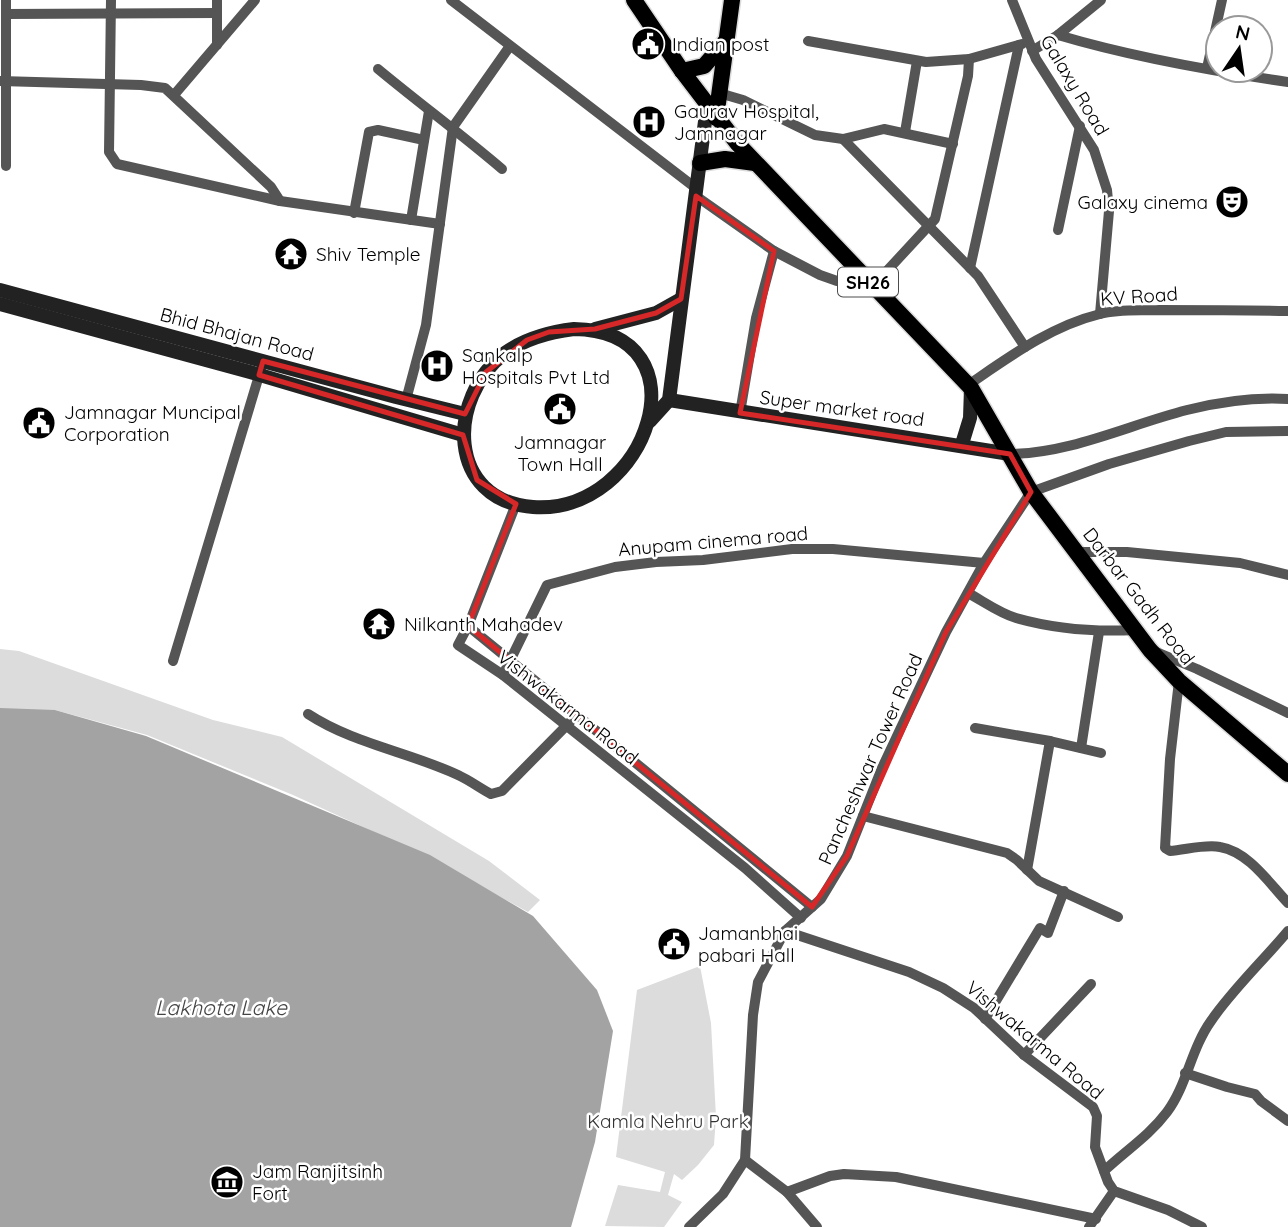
<svg xmlns="http://www.w3.org/2000/svg" width="1288" height="1227" font-family="Quicksand,sans-serif">
<style>
.green{fill:#dcdcdc}
.water{fill:#a3a3a3}
.lines{fill:none;stroke-linecap:round;stroke-linejoin:round}
.primary-casing{stroke:#dbdbdb;stroke-width:19}
.minor{stroke:#555;stroke-width:10}
.secondary{stroke:#222;stroke-width:14}
.primary{stroke:#000;stroke-width:16}
.marked{fill:none;stroke:#d62828;stroke-width:5;stroke-linejoin:round}
.labels{text-anchor:middle;dominant-baseline:central;stroke-width:5;stroke-linejoin:round;paint-order:stroke}
.shield{fill:#fff;stroke:#4c4c4c;stroke-width:2}
.shield-label{font-size:18px;font-weight:bold;fill:#000}
.poi-label{font-size:19px;fill:#000;stroke:#fff;text-anchor:start}
.street-label{font-size:19px;fill:#000;stroke:#fff}
.park-label{font-size:19px;fill:#333;stroke:#fff}
.water-label{font-size:21px;font-style:italic;fill:#444;stroke:#fff}
</style>
<rect width="100%" height="100%" fill="#fff"/>
<g class="green">
<path d="M0,649L19,651L213,720L282,737L489,861L540,900L528,912L420,853L293,795L147,735L55,710H0Z"/>
<path d="M700,966L711,1023L716,1117L714,1145L698,1165L682,1180L674,1174L668,1195L682,1202L664,1227L605,1226L618,1185L660,1192L665,1172L616,1157L637,990Z"/>
</g>
<path class="water" d="M0,708L55,710L146,736L430,855L533,916L597,990L613,1031L595,1142L571,1227H0Z"/>
<g class="lines">
<defs>
<g id="primary">
<path d="M634,0L682,71L737,143L971,388L1031,492L1150,650L1179,681L1288,774"/>
<path d="M682,71L704,66L725,42"/>
<path d="M716,118L732,0"/>
<path d="M700,163L725,159L755,163"/>
</g>
</defs>
<use href="#primary" class="primary-casing"/>
<g class="minor">
<path d="M111,0L109,152L117,164L280,201L440,224"/>
<path d="M451,0L697,189"/>
<path d="M1012,0L1036,59L1094,150L1107,190L1109,211L1100,314"/>
<path d="M6,14L217,13"/>
<path d="M1058,35C1132,57 1211,71 1288,82"/>
<path d="M808,41L926,62L969,59L1022,44"/>
<path d="M217,45V0"/>
<path d="M1032,51L1058,35L1101,0"/>
<path d="M1207,68L1222,0"/>
<path d="M378,69C419,103 461,134 502,169"/>
<path d="M0,81L141,85L165,88L271,187L280,201"/>
<path d="M719,93L743,100L815,135L843,139L884,129L953,144"/>
<path d="M174,95L255,0"/>
<path d="M905,132L917,61"/>
<path d="M843,139L978,276L1025,347"/>
<path d="M6,166V0"/>
<path d="M696,196L774,251L820,275L837,281L864,278"/>
<path d="M354,213L369,132L378,130L424,140"/>
<path d="M411,220L429,111"/>
<path d="M1058,230L1080,126"/>
<path d="M970,268L1019,45"/>
<path d="M872,287L935,219L968,76L969,59"/>
<path d="M968,385C1009,357 1051,326 1100,314C1119,309 1140,311 1159,310C1202,310 1245,310 1288,311"/>
<path d="M406,400L426,325L453,127L510,46"/>
<path d="M740,413L756,318L774,251"/>
<path d="M1010,454C1072,453 1128,425 1187,410C1219,402 1255,397 1288,399"/>
<path d="M516,504L468,626L458,645L503,675L745,868L801,918"/>
<path d="M1076,552H1127L1240,563L1288,575"/>
<path d="M968,593C983,601 999,613 1016,618C1055,629 1095,632 1135,630"/>
<path d="M468,626L812,907"/>
<path d="M1154,651L1197,669L1288,713"/>
<path d="M173,661L261,369"/>
<path d="M503,675L547,585L615,567L656,562L703,560L792,549H833L984,563"/>
<path d="M1179,681L1170,759L1165,848L1170,851C1185,850 1205,844 1220,847C1249,852 1269,883 1288,903"/>
<path d="M308,714C354,744 409,752 458,775C469,780 480,788 491,794L502,791L570,722"/>
<path d="M975,728L1050,741"/>
<path d="M1081,748L1099,632"/>
<path d="M863,816L1007,853L1017,860L1039,881L1118,917"/>
<path d="M1027,870L1050,741L1101,753"/>
<path d="M785,931L909,972L943,988L974,1008L1024,1055L1093,1107L1097,1116L1095,1147L1108,1182L1114,1191L1168,1210L1202,1227"/>
<path d="M985,1019L1040,928L1048,933L1064,891"/>
<path d="M1024,1055L1091,984"/>
<path d="M1185,1073L1227,1087L1255,1094L1261,1101L1288,1121"/>
<path d="M745,1160L787,1192L817,1227"/>
<path d="M1104,1171C1125,1151 1149,1136 1167,1112C1187,1085 1191,1049 1211,1021C1233,989 1263,961 1288,931"/>
<path d="M787,1192L830,1176L844,1174L896,1177L1096,1219"/>
<path d="M689,1227L723,1194L745,1160L753,1015L758,982L785,931L821,899L847,856L882,768L946,632L984,563L1031,492L1109,464L1189,441L1226,432L1288,431"/>
<path d="M1089,1227L1114,1191"/>
</g>
<g class="secondary">
<path d="M0,290L396,397L465,414"/>
<path d="M0,304L250,372L463,435"/>
<path d="M574,329C709,331 649,515 533,507C447,501 446,398 505,353C526,338 549,332 574,329Z"/>
<path d="M595,329L656,313L681,299"/>
<path d="M669,400L1010,454"/>
<path d="M650,421L669,400L707,106"/>
<path d="M962,444L970,418L971,388"/>
</g>
<use href="#primary" class="primary"/>
</g>
<path class="marked" d="M696,196L774,251L740,413L1010,454L1031,492L946,632L847,856L812,907L468,626L516,504L477,480L463,435L259,375L263,361L465,414L486,372L527,340L549,332L595,329L656,313L681,299Z"/>
<defs>
<symbol id="civic-disc" viewBox="-11 -11 22 22"><circle r="9.5" fill="#000" stroke="#fff"/><path d="M-.6-6.5H3V-4.5H.6V-3L4-1V1h2V6H-6V1h2V-1L-.6-3ZM-1.2 2.5V6h2.4V2.5Z" fill="#fff"/></symbol>
<symbol id="hospital-disc" viewBox="-11 -11 22 22"><circle r="9.5" fill="#000" stroke="#fff"/><path d="M-5-5h3v3.5h4V-5h3V5h-3V1.5h-4V5h-3Z" fill="#fff"/></symbol>
<symbol id="theatre-disc" viewBox="-11 -11 22 22"><circle r="9.5" fill="#000" stroke="#fff"/><path d="M-5-5.5Q0-4 5-5.5V0Q5 5 0 6Q-5 5-5 0ZM-3.3-2.5H-1v1.5H-3.3ZM1-2.5H3.3v1.5H1ZM-2.8 1Q0 5.5 2.8 1Z" fill="#fff"/></symbol>
<symbol id="temple-disc" viewBox="-11 -11 22 22"><circle r="9.5" fill="#000" stroke="#fff"/><path d="M0-6L5-2H3V0L6.5 2.5H4V6H1.5V3h-3V6H-4V2.5H-6.5L-3 0V-2H-5Z" fill="#fff"/></symbol>
<symbol id="museum-disc" viewBox="-11 -11 22 22"><circle r="9.5" fill="#000" stroke="#fff"/><path d="M0-6L6-3V-2H-6V-3ZM-5-1h2V3h-2ZM-1-1h2V3h-2ZM3-1h2V3H3ZM-6 4H6V6H-6Z" fill="#fff"/></symbol>
</defs>
<g fill-rule="evenodd">
<use href="#civic-disc" x="629" y="25" width="38" height="38"/>
<use href="#hospital-disc" x="630" y="103" width="38" height="38"/>
<use href="#theatre-disc" x="1213" y="183" width="38" height="38"/>
<use href="#temple-disc" x="272" y="235" width="38" height="38"/>
<use href="#hospital-disc" x="418" y="347" width="38" height="38"/>
<use href="#civic-disc" x="541" y="390" width="38" height="38"/>
<use href="#civic-disc" x="20" y="404" width="38" height="38"/>
<use href="#temple-disc" x="360" y="605" width="38" height="38"/>
<use href="#civic-disc" x="655" y="925" width="38" height="38"/>
<use href="#museum-disc" x="208" y="1163" width="38" height="38"/>
</g>
<g class="labels">
<rect class="shield" x="838" y="267.5" width="60" height="29" rx="5"/>
<g class="shield-label">
<text x="868" y="282">SH26</text>
</g>
<g class="poi-label">
<text x="672" y="44">Indian post</text>
<text x="674" y="111">Gaurav Hospital,<tspan x="674" dy="22">Jamnagar</tspan></text>
<text x="1208" y="202" text-anchor="end">Galaxy cinema</text>
<text x="316" y="254">Shiv Temple</text>
<text x="462" y="355">Sankalp<tspan x="462" dy="22">Hospitals Pvt Ltd</tspan></text>
<text x="64" y="412">Jamnagar Muncipal<tspan x="64" dy="22">Corporation</tspan></text>
<text x="560" y="442" text-anchor="middle">Jamnagar<tspan x="560" dy="22">Town Hall</tspan></text>
<text x="404" y="624">Nilkanth Mahadev</text>
<text x="698" y="933">Jamanbhai<tspan x="698" dy="22">pabari Hall</tspan></text>
<text x="252" y="1171">Jam Ranjitsinh<tspan x="252" dy="22">Fort</tspan></text>
</g>
<g class="street-label">
<text transform="translate(1075 85) rotate(59)">Galaxy Road</text>
<text transform="translate(1139 296) rotate(-4)">KV Road</text>
<text transform="translate(237 334) rotate(15)">Bhid Bhajan Road</text>
<text transform="translate(842 408) rotate(8)">Super market road</text>
<text transform="translate(713 541) rotate(-5)">Anupam cinema road</text>
<text transform="translate(1139 596) rotate(52)">Darbar Gadh Road</text>
<text transform="translate(568 707) rotate(38)">Vishwakarma Road</text>
<text transform="translate(870 759) rotate(-66)">Pancheshwar Tower Road</text>
<text transform="translate(1035 1040) rotate(40)">Vishwakarma Road</text>
</g>
<g class="park-label">
<text x="668" y="1121">Kamla Nehru Park</text>
</g>
<g class="water-label">
<text x="221" y="1007">Lakhota Lake</text>
</g>
</g>
<g transform="translate(1239 49) rotate(13)"><circle r="33" fill="#ffffff" stroke="#999999" stroke-width="2"/>
<path d="M0-5L12 26L0 18L-12 26Z" fill="#000000"/>
<text y="-10" font-size="19" font-weight="bold" text-anchor="middle" fill="#000000">N</text>
</g>
</svg>
